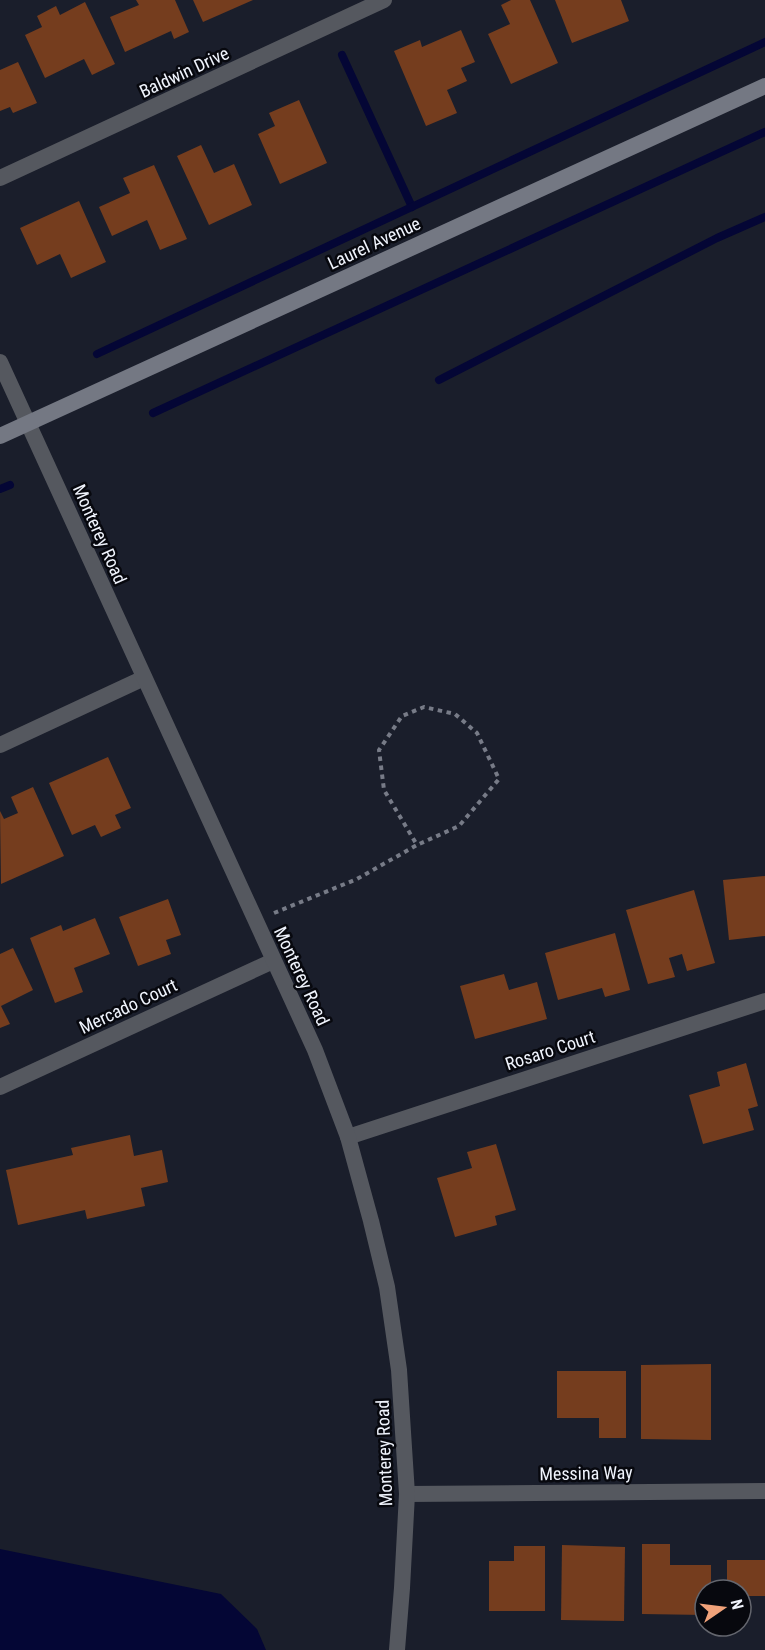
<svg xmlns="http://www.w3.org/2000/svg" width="765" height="1650" font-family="'Roboto Condensed',sans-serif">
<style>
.water{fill:#040635}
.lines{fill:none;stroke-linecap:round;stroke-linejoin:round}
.stream{stroke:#040635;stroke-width:8}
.building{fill:#753d1e}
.path{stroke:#777b87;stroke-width:4;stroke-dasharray:4.5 4.5;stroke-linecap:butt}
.minor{stroke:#55585f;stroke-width:16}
.tertiary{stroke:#55585f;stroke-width:16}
.secondary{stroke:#747883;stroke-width:16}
.labels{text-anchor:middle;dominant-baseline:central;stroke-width:5;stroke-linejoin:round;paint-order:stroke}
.street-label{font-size:18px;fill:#f0f4fd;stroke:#07080e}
</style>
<rect width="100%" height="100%" fill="#1a1e2b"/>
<path class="water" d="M0,1549L221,1594L257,1629L266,1650H0Z"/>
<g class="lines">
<g class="stream">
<path d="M342,55L412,207"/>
<path d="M97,354L765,42"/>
<path d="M439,380L717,238L765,217"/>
<path d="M153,413L765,132"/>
<path d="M0,489L10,485"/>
</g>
</g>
<g class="building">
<path d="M136,0H175L189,32L174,39L171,31L125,52L110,17L139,5Z"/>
<path d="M193,0H253L203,22Z"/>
<path d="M511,0H530L558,63L511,84L488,34L510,24L501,5Z"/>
<path d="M555,0H621L629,21L572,43Z"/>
<path d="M85,2L115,64L92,75L84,59L45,78L25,35L42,27L37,16L56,6L60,15Z"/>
<path d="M461,30L475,62L461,68L467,81L447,90L457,113L426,126L394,51L420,40L422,47Z"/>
<path d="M18,62L37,103L13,113L10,107L0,111V70Z"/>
<path d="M299,100L327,163L280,184L258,134L275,126L269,113Z"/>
<path d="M201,145L214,173L234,164L252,205L209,225L177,156Z"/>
<path d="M154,165L187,239L160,250L147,220L112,236L99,207L130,193L123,178Z"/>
<path d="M79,201L106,262L71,278L60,254L37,265L20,228Z"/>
<path d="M108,757L131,808L115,815L121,828L101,837L95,825L72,835L49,783Z"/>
<path d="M33,787L64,856L1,884L0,811L4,819L18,813L11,797Z"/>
<path d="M765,876V936L729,940L723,880Z"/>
<path d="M694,890L715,963L687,971L682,954L669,958L675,977L648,984L626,910Z"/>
<path d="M168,899L181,935L166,940L171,954L138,966L119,917Z"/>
<path d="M95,918L110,954L74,968L83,992L55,1003L30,938L61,925L63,931Z"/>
<path d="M615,933L630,990L605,997L602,988L558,1000L545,953Z"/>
<path d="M13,948L33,990L1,1006L10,1024L0,1028V954Z"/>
<path d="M504,974L509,990L537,982L547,1019L475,1039L460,986Z"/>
<path d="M746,1063L758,1106L748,1109L754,1130L703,1144L689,1095L720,1086L717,1072Z"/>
<path d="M130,1135L134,1156L162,1150L168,1182L141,1188L145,1206L87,1219L85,1210L18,1225L6,1170L73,1155L71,1148Z"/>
<path d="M496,1144L516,1210L495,1216L497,1225L455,1237L437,1178L472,1168L467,1152Z"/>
<path d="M711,1364V1440L641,1439V1365Z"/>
<path d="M557,1371H626V1438H599V1418H557Z"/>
<path d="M642,1544H670V1565H711V1590H705V1615L642,1614Z"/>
<path d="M562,1545L625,1547L624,1621L561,1620Z"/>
<path d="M514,1546H545V1611H489V1561H514Z"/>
<path d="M727,1560H765V1596H741V1590H727Z"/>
</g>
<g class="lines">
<path class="path" d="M274,913L357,879L417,845L384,790L379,750L402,716L424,707L455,714L477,733L499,779L459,826L417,845"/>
<g class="minor">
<path d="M0,178L384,0"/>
<path d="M0,745L144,678"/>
<path d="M0,1087L273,961"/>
<path d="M348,1137L765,1001"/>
<path d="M407,1494L765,1491"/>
</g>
<path class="tertiary" d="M0,362L315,1050L348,1137L371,1221L387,1287L399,1370L407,1494L402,1588L397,1650"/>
<path class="secondary" d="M0,436L765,86"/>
</g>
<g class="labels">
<g class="street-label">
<text transform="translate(184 72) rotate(-25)">Baldwin Drive</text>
<text transform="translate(374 243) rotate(-25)">Laurel Avenue</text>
<text transform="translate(100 534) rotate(66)">Monterey Road</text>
<text transform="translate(302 976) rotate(65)">Monterey Road</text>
<text transform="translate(128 1006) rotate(-25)">Mercado Court</text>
<text transform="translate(550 1050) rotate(-18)">Rosaro Court</text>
<text transform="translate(384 1453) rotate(-92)">Monterey Road</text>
<text transform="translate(586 1473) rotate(-1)">Messina Way</text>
</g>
</g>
<g transform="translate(723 1608) rotate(76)"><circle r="28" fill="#07080e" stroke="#64666e" stroke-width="1.5"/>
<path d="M0-4.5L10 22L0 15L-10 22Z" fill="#f0a27a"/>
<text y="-9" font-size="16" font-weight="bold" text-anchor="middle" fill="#f0f4fd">N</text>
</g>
</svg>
